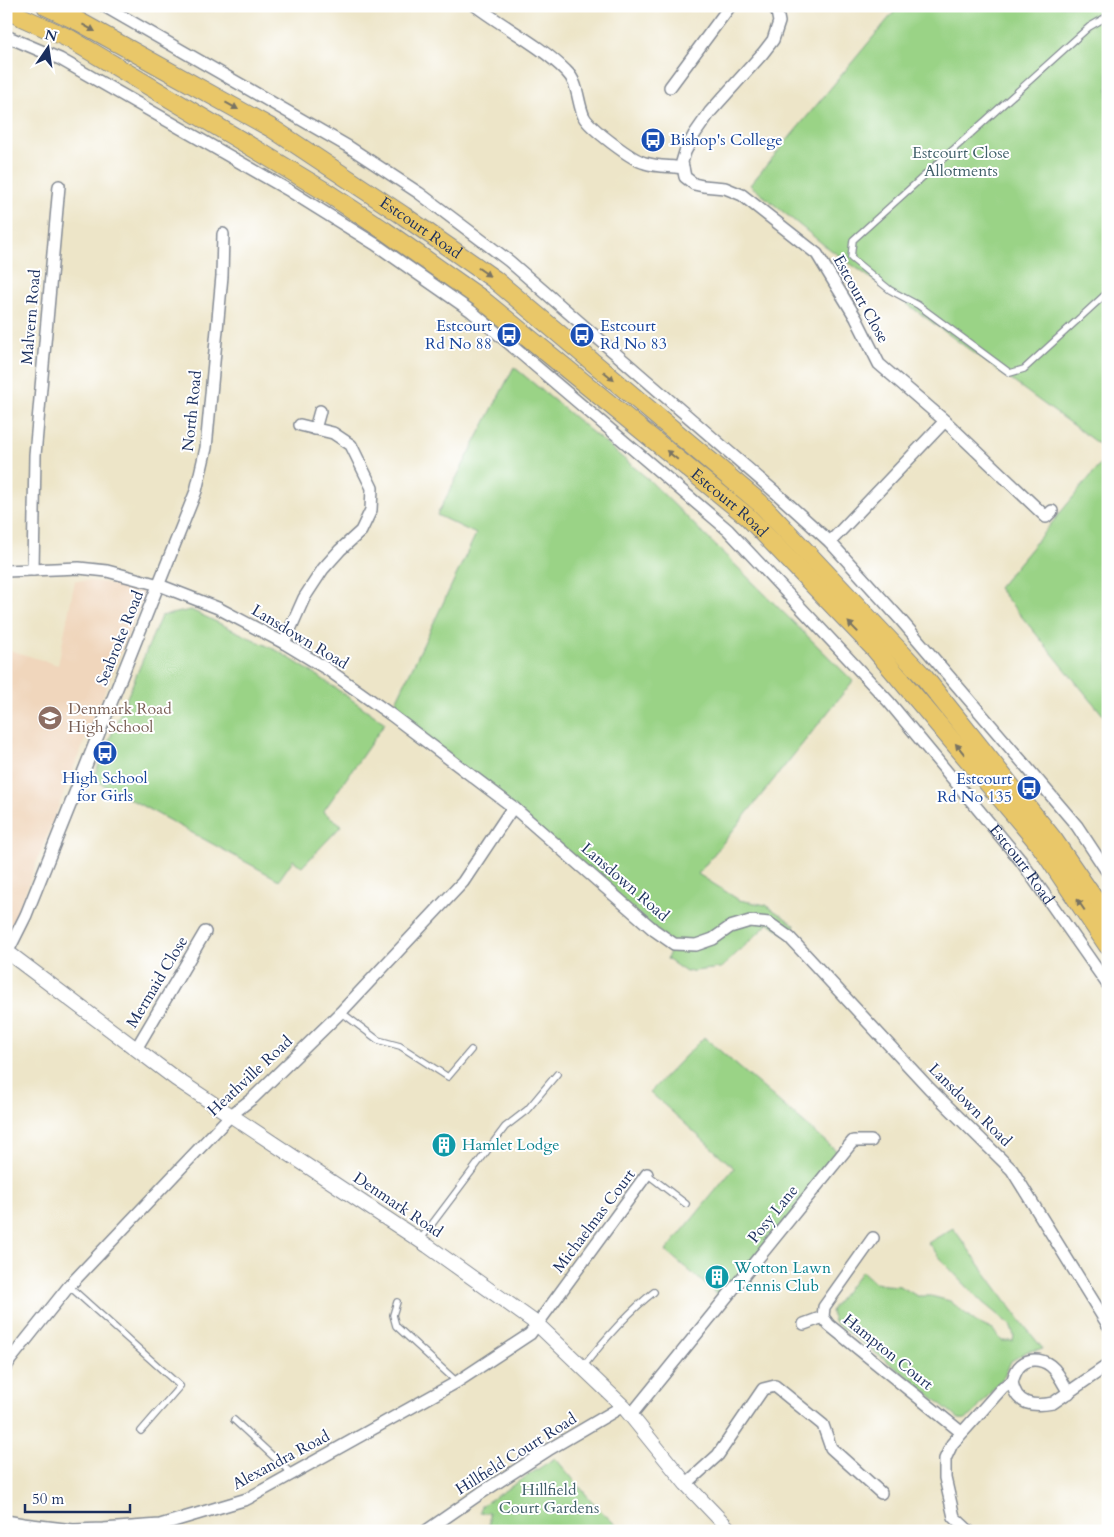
<svg xmlns="http://www.w3.org/2000/svg" width="1114" height="1537" font-family="Cardo,serif">
<style>
.built{fill:#f0d6bc}
.green{fill:#9ad386;stroke:#5a8172}
.lines{fill:none;stroke-linecap:round;stroke-linejoin:round}
.service-casing{stroke:#848a93;stroke-width:8}
.minor-casing{stroke:#848a93;stroke-width:14}
.tertiary-casing{stroke:#848a93;stroke-width:16}
.primary-casing{stroke:#848a93;stroke-width:20}
.service{stroke:#fff;stroke-width:5.5}
.minor{stroke:#fff;stroke-width:11}
.tertiary{stroke:#fff;stroke-width:14}
.primary{stroke:#e9c769;stroke-width:18}
.oneway{fill:#787363}
.labels{text-anchor:middle;dominant-baseline:central;stroke-width:4;stroke-linejoin:round;paint-order:stroke}
.transit-label{font-size:16px;fill:#164399;stroke:#fff;text-anchor:start}
.park-label{font-size:16px;fill:#41606a;stroke:#fff}
.street-label{font-size:16px;fill:#1b2f5e;stroke:#fff}
.education-label{font-size:16px;fill:#785e54;stroke:#fff;text-anchor:start}
.culture-label{font-size:16px;fill:#0d838f;stroke:#fff;text-anchor:start}
</style>
<rect width="100%" height="100%" fill="#fff"/>
<filter id="ink" filterUnits="userSpaceOnUse"><feTurbulence type="fractalNoise" baseFrequency=".02" numOctaves="2"/><feDisplacementMap in="SourceGraphic" scale="10" xChannelSelector="R" yChannelSelector="G"/><feConvolveMatrix kernelMatrix="1 2 1 2 8 2 1 2 1" color-interpolation-filters="sRGB"/></filter>
<filter id="wash" filterUnits="userSpaceOnUse"><feTurbulence type="fractalNoise" baseFrequency=".0096" numOctaves="4" result="noise"/><feDisplacementMap in="SourceGraphic" scale="20" xChannelSelector="R" yChannelSelector="G"/><feGaussianBlur stdDeviation="1.12" result="paint"/><feColorMatrix in="noise" values="0 0 0 0 0 0 0 0 0 0 0 0 0 0 0 0 0 1.4 0 .05"/><feComposite in="paint" operator="in"/></filter>
<g filter="url(#wash)">
<rect width="100%" height="100%" fill="#ede5c8"/>
<path class="built" d="M75,580L103,582L145,593L72,772L18,911L8,932L6,930V649L58,665Z"/>
<g class="green">
<path d="M899,6H1108V451L903,301L824,245L750,185Z"/>
<path d="M514,367L647,478L853,681L698,874L739,900L766,905L795,925L790,938L769,923L721,968L686,972L667,959L673,944L513,807L390,714L476,534L437,515Z"/>
<path d="M1108,455V721L998,588Z"/>
<path d="M191,610L278,651L321,678L385,723L323,812L342,825L302,867L293,860L279,880L93,779L161,616Z"/>
<path d="M704,1037L841,1155L725,1301L666,1251L734,1168L650,1092Z"/>
<path d="M953,1228L1023,1324L1043,1349L1028,1351L1011,1361L1005,1375L974,1413C968,1418 966,1420 959,1419L904,1374L834,1322L831,1312L833,1307L862,1271L875,1283L885,1285L900,1286L917,1296H931L950,1301L976,1322L993,1330L1002,1341H1013L1014,1336L1010,1325L982,1302L946,1265L928,1243Z"/>
<path d="M555,1458L596,1506L622,1531H489V1513L480,1512L481,1506Z"/>
</g>
</g>
<g filter="url(#ink)">
<g class="lines">
<defs>
<g id="service">
<path d="M1108,16L1089,27L853,240L851,258L890,290L918,305L1010,373L1024,369L1108,292"/>
<path d="M341,1012L378,1040L400,1046L448,1077L471,1050"/>
<path d="M647,1174L686,1204"/>
<path d="M420,1240L505,1127L527,1110L557,1074"/>
<path d="M69,1286L180,1386L141,1431"/>
<path d="M397,1302L393,1315L396,1326L457,1382"/>
<path d="M583,1367C604,1340 627,1313 654,1292"/>
<path d="M234,1420L292,1474"/>
</g>
<g id="minor">
<path d="M104,6L349,147L419,193L509,261L775,492L830,542L900,619L1077,826L1108,873"/>
<path d="M476,6C505,28 540,45 566,71C579,83 577,102 584,117C590,128 632,160 645,163C657,167 670,166 683,168"/>
<path d="M773,6L777,12L779,22L773,40L763,53L710,112L694,135L685,152L682,162L685,177L694,184L703,186L725,188L742,195L817,254L856,318L879,364L945,421L1046,517L1052,511"/>
<path id="s1" d="M6,36L60,59L290,191L375,244L471,311L728,530L889,702L1021,861L1108,985"/>
<path d="M670,87L730,6"/>
<path d="M315,429L320,411"/>
<path d="M830,542L945,421"/>
<path d="M33,570L35,455L59,186"/>
<path d="M6,571L79,568L107,571L159,585L218,608L284,643L327,669L390,714L513,807L654,930L674,944L696,945L713,939L730,927L750,921L769,923L790,938L929,1088L1012,1170L1108,1325"/>
<path d="M284,643L304,598L323,569L340,550L361,531L371,510L372,488L351,445L333,433L300,425"/>
<path d="M6,955L26,915L196,491L206,448L222,276L223,234"/>
<path d="M136,1049L205,932"/>
<path d="M873,1238L824,1307L823,1317L829,1325L961,1432"/>
<path d="M804,1324L823,1317"/>
<path d="M6,1367L10,1360L69,1286L231,1115L253,1098L341,1012L463,882L513,807"/>
<path d="M1012,1382C1016,1405 1033,1407 1053,1403L1108,1365"/>
<path d="M631,1415L853,1141H871"/>
<path d="M686,1484L718,1455L763,1389L775,1386L823,1425L831,1448L881,1493"/>
<path d="M6,1521L23,1524L73,1530L103,1529L160,1525L247,1499L457,1382L530,1334L647,1174"/>
<path d="M426,1531L481,1493L548,1450L623,1406"/>
<path d="M969,1531L954,1517L945,1478V1459L952,1444L1003,1387L1012,1382C1014,1376 1016,1369 1021,1365C1031,1356 1046,1360 1054,1369C1060,1376 1064,1385 1069,1393"/>
</g>
<path id="tertiary" d="M6,951L176,1079L428,1246L537,1324L623,1406L686,1484L731,1531"/>
<g id="primary">
<path id="s2" d="M46,6L78,21L273,129L404,216L494,279L760,503L924,677L1053,839L1108,919"/>
<path id="s3" d="M6,10L70,39L260,152L326,192L385,231L480,298L748,517L874,648L1040,845L1108,946"/>
</g>
</defs>
<use href="#service" class="service-casing"/>
<use href="#minor" class="minor-casing"/>
<use href="#tertiary" class="tertiary-casing"/>
<use href="#primary" class="primary-casing"/>
<use href="#service" class="service"/>
<use href="#minor" class="minor"/>
<use href="#tertiary" class="tertiary"/>
<use href="#primary" class="primary"/>
</g>
<defs><path id="oneway-solid" d="M-6-.8H1V-3.2L6.5 0L1 3.2V.8H-6Z" transform="scale(1.25)"/></defs>
<g class="oneway">
<use href="#oneway-solid" transform="translate(89 28) rotate(29)"/>
<use href="#oneway-solid" transform="translate(232 106) rotate(29)"/>
<use href="#oneway-solid" transform="translate(484 272) rotate(35)"/>
<use href="#oneway-solid" transform="translate(609 376) rotate(40)"/>
<use href="#oneway-solid" transform="translate(672 455) rotate(-141)"/>
<use href="#oneway-solid" transform="translate(853 627) rotate(-134)"/>
<use href="#oneway-solid" transform="translate(960 749) rotate(-130)"/>
<use href="#oneway-solid" transform="translate(1081 905) rotate(-124)"/>
</g>
</g>
<defs>
<symbol id="bus-disc" viewBox="-11 -11 22 22"><circle r="9.5" fill="#1a4fb4" stroke="#fff"/><path d="M-5-6H5V4H4V6H2V4H-2V6H-4V4H-5ZM-3.5-4V0h7V-4ZM-3.5 1.2v1.5H-2V1.2ZM2 1.2v1.5H3.5V1.2Z" fill="#fff"/></symbol>
<symbol id="school-disc" viewBox="-11 -11 22 22"><circle r="9.5" fill="#8d6e63" stroke="#fff"/><path d="M0-5L7-2L0 1L-7-2ZM-4 1L0 2.5L4 1V4Q0 6-4 4Z" fill="#fff"/></symbol>
<symbol id="building-disc" viewBox="-11 -11 22 22"><circle r="9.5" fill="#0f9aa8" stroke="#fff"/><path d="M-4-6H4V6H1V3H-1V6H-4ZM-2.5-4.3h1.7v1.8h-1.7ZM.8-4.3h1.7v1.8H.8ZM-2.5-1h1.7V.8h-1.7ZM.8-1h1.7V.8H.8Z" fill="#fff"/></symbol>
</defs>
<g fill-rule="evenodd">
<use href="#bus-disc" x="639" y="126" width="28" height="28"/>
<use href="#bus-disc" x="495" y="321" width="28" height="28"/>
<use href="#bus-disc" x="568" y="321" width="28" height="28"/>
<use href="#school-disc" x="36" y="704" width="28" height="28"/>
<use href="#bus-disc" x="91" y="739" width="28" height="28"/>
<use href="#bus-disc" x="1015" y="774" width="28" height="28"/>
<use href="#building-disc" x="430" y="1131" width="28" height="28"/>
<use href="#building-disc" x="703" y="1263" width="28" height="28"/>
</g>
<g class="labels">
<g class="transit-label">
<text x="670" y="140">Bishop's College</text>
<text x="492" y="326" text-anchor="end">Estcourt<tspan x="492" dy="18">Rd No 88</tspan></text>
<text x="600" y="326">Estcourt<tspan x="600" dy="18">Rd No 83</tspan></text>
<text x="105" y="778" text-anchor="middle">High School<tspan x="105" dy="18">for Girls</tspan></text>
<text x="1012" y="779" text-anchor="end">Estcourt<tspan x="1012" dy="18">Rd No 135</tspan></text>
</g>
<g class="park-label">
<text x="961" y="153">Estcourt Close<tspan x="961" dy="18">Allotments</tspan></text>
<text x="549" y="1490">Hillfield<tspan x="549" dy="18">Court Gardens</tspan></text>
</g>
<g class="street-label">
<text stroke="none"><textPath href="#s2" startOffset="436">Estcourt Road</textPath></text>
<text transform="translate(861 299) rotate(61)">Estcourt Close</text>
<text transform="translate(31 317) rotate(-85)">Malvern Road</text>
<text transform="translate(192 411) rotate(-84)">North Road</text>
<text stroke="none"><textPath href="#s3" startOffset="878">Estcourt Road</textPath></text>
<text transform="translate(300 637) rotate(31)">Lansdown Road</text>
<text transform="translate(120 638) rotate(-68)">Seabroke Road</text>
<text stroke="none"><textPath href="#s1" startOffset="1324">Estcourt Road</textPath></text>
<text transform="translate(625 882) rotate(41)">Lansdown Road</text>
<text transform="translate(157 982) rotate(-59)">Mermaid Close</text>
<text transform="translate(250 1076) rotate(-43)">Heathville Road</text>
<text transform="translate(970 1105) rotate(45)">Lansdown Road</text>
<text transform="translate(398 1205) rotate(34)">Denmark Road</text>
<text transform="translate(773 1214) rotate(-51)">Posy Lane</text>
<text transform="translate(594 1221) rotate(-53)">Michaelmas Court</text>
<text transform="translate(888 1352) rotate(39)">Hampton Court</text>
<text transform="translate(516 1454) rotate(-32)">Hillfield Court Road</text>
<text transform="translate(281 1460) rotate(-28)">Alexandra Road</text>
</g>
<g class="education-label">
<text x="68" y="709">Denmark Road<tspan x="68" dy="18">High School</tspan></text>
</g>
<g class="culture-label">
<text x="462" y="1145">Hamlet Lodge</text>
<text x="734" y="1268">Wotton Lawn<tspan x="734" dy="18">Tennis Club</tspan></text>
</g>
</g>
<rect width="1114" height="1537" fill="none" stroke="#fff" stroke-width="25"/>
<g transform="translate(48 48) rotate(13)" stroke="#ffffff" stroke-width="4" paint-order="stroke">
<path d="M0-4L9 19L0 12L-9 19Z" fill="#1b2f5e"/>
<text y="-8" font-size="14" font-weight="bold" text-anchor="middle" fill="#1b2f5e">N</text>
</g>
<path d="M25 1504v8h105v-8" fill="none" stroke="#1b2f5e" stroke-width="2.5"/>
<text x="32" y="1504" font-size="15" fill="#1b2f5e" stroke="#ffffff" stroke-width="4" paint-order="stroke">50 m</text>
</svg>
